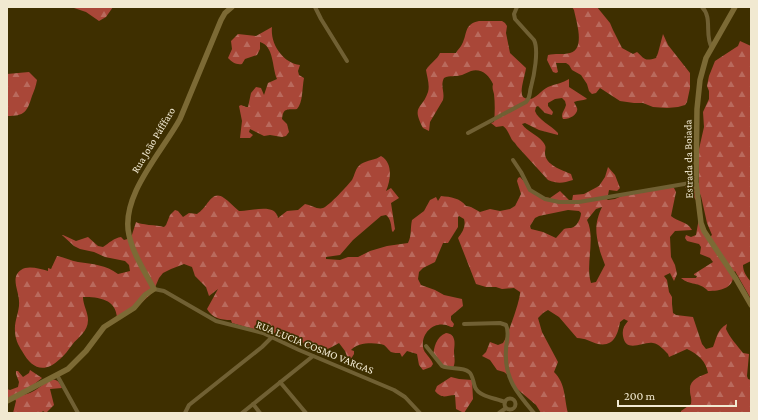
<svg xmlns="http://www.w3.org/2000/svg" width="758" height="420" font-family="'Crimson Pro',serif">
<style>
.forest{fill:url(#forest-firs);fill-rule:evenodd}
.lines{fill:none;stroke-linecap:round;stroke-linejoin:round}
.street{stroke:#706033;stroke-width:4}
.secondary{stroke:#7c6a35;stroke-width:5.5}
.labels{text-anchor:middle;dominant-baseline:central;stroke-width:3.5;stroke-linejoin:round;paint-order:stroke}
.street-label{font-size:11px;fill:#f1e9d1;stroke:#3e2f00}
</style>
<defs>
<pattern id="forest-firs" width="22" height="20" patternUnits="userSpaceOnUse"><rect width="22" height="20" fill="#a94738"/><path d="M5 1l3.5 6h-7zM16 11l3.5 6h-7z" fill="#b96a5d"/></pattern>
</defs>
<rect width="100%" height="100%" fill="#3e2f00"/>
<g class="forest">
<path d="M71,7H113L106,17L99,21L86,12Z"/>
<path d="M572,7H597L610,23L613,30L622,48L633,54L637,52C644,58 644,62 656,58L658,53L663,34L668,45L690,73V88L687,102L685,105L678,107L667,108L653,107L643,103H634L620,101L600,88L596,93L592,94L589,91L587,84L581,75L572,70L569,65L566,63H556L558,72L556,73L553,72L547,60L548,55C555,53 563,55 570,53C586,49 576,21 574,10Z"/>
<path d="M479,21H502L505,23L507,26L506,33L510,53L526,68C525,76 519,92 523,97C534,104 539,91 548,87C555,84 563,83 569,79V87L586,98L587,99C582,101 578,100 574,102C575,104 576,106 577,108C579,114 569,120 563,119C560,114 565,110 566,105L565,101L562,98L555,99L548,103V106L553,112L552,115L545,113L538,106L536,107L535,111C538,120 551,125 558,133V135L539,130L525,123L522,124C527,132 537,134 543,142C547,147 545,148 545,153C545,165 562,170 571,174L573,180C563,183 558,184 548,180L517,146C515,142 512,141 511,138C508,132 507,129 503,126L496,127L491,123L494,122C495,113 495,103 494,94C493,90 492,88 493,84C489,75 481,68 471,71C468,72 465,74 462,75C455,77 450,75 444,78C440,86 445,92 443,100L430,122L429,131L423,128C411,105 422,110 428,92C430,85 427,77 426,70C430,63 437,60 440,53H456C457,50 460,48 461,46C468,35 463,24 479,21Z"/>
<path d="M272,27C270,44 283,63 300,65L298,71L299,75L304,78C302,88 303,103 297,109C288,110 283,107 282,119L287,124L289,132L286,136L282,137L270,135L264,136L250,129L249,132L253,135L250,138H240L242,121L239,106L241,105L246,107H248L251,93L256,87L261,88L264,95L268,83L277,79C272,67 274,46 260,42V49L257,55L245,59L242,64C236,65 232,62 228,58L232,49L231,41L238,34L256,36Z"/>
<path d="M740,41L751,46V261L743,265C743,272 747,277 751,282V299L735,271L733,273C735,288 721,291 708,291C699,281 690,286 681,278H696L697,276L694,275V274L713,262L710,258L700,254L701,247L699,244L687,241L685,238L686,235L691,237L696,235L699,218L710,237L712,235L707,223L701,196L700,194L696,200L685,187L688,185L697,186L699,183V149L704,127L703,112L709,99V91L707,86L709,76L715,61L738,46Z"/>
<path d="M29,72L37,80C36,86 34,91 32,96C27,112 25,116 7,116V74Z"/>
<path d="M381,156C393,163 391,179 386,191L391,188L399,198L391,203L395,229L393,232L392,231C391,225 391,219 386,215L381,216L353,240L340,255L326,257V259L340,260L348,257H358L370,251L387,246L408,243C412,235 410,229 412,220L424,211L430,200L436,197L438,201L441,196C451,197 460,198 466,206L471,207L480,212L490,209L500,211L510,209L515,206L521,194L517,181L518,178L520,177L538,196L550,198L560,191L570,201H572L573,195L584,194L599,186L605,177L608,167L615,175L620,188L617,191L609,190L608,195L605,198L608,200L615,199L624,195L671,187L674,188L676,192L671,216C678,222 687,221 692,230L675,231L670,237L671,257L675,265L677,274L674,281L670,273L664,276L667,280L669,292L672,297V304L673,313L676,315L693,317L702,344L706,349L713,347C717,337 717,330 727,324L726,329C730,338 737,345 743,353L749,354L747,376L748,379L751,380V413H681V411L691,404C692,396 690,397 690,390C689,380 700,376 708,373C706,361 698,354 687,349L669,357L668,354C664,350 659,344 653,343C643,341 626,354 623,336C622,329 624,326 628,321L624,319L620,322C618,334 614,347 598,344C591,342 585,338 577,338L559,317L548,310L543,313L538,318L542,332L558,362L554,372C566,384 564,398 568,413H541L536,405L515,387L509,376L504,372L497,370L490,360L482,356L486,352L490,342L498,345L503,343C507,338 521,298 520,292L514,288L502,289L496,287H486L476,284L458,238C463,232 466,226 464,219L459,216L458,217V227L448,243H443L435,262L423,268L419,272L418,279L421,285L435,290L444,295L462,299L463,306L451,316V320L454,324L453,327H451C437,319 421,331 423,347C424,354 431,357 433,364L431,367L423,370L419,365L417,354L407,351L402,357L400,353C398,353 393,353 391,352C388,350 387,347 384,345C376,342 357,342 351,350L354,351V354L349,362L345,351L339,343C335,345 327,350 322,351C315,352 306,344 299,341C277,333 254,330 232,323L231,320C221,320 212,318 207,309L218,289L209,296L206,287L195,276L192,267L184,264L171,269L163,273L159,278L153,292L138,306L117,318C116,299 99,297 83,297C83,305 88,312 88,320C88,332 78,337 72,345C68,350 65,355 60,359C44,374 32,369 22,351C18,345 15,338 15,331C14,321 20,311 19,301C19,291 10,277 21,270C28,265 40,269 48,271V268L51,269L57,256C64,257 71,261 78,262C93,264 106,265 118,274L130,271L129,265L125,261L105,257L94,252L80,249L74,246L62,235H63L76,241L88,237L98,246L103,247C109,243 114,238 121,237L124,240L131,238L136,222C140,225 157,225 164,227L166,225L170,215L175,210L178,211L183,217L189,213L197,214C208,208 211,189 224,198C229,201 234,207 239,211C250,212 275,202 278,218L287,211L298,210L305,204C311,205 318,210 323,208C329,206 348,185 352,180C355,175 355,168 361,164C367,160 376,160 381,156ZM602,207C595,222 595,231 599,247C600,253 603,259 605,265L596,282L591,283C585,265 596,238 587,220L596,209ZM568,210L579,211L581,213C581,218 577,227 571,228C569,228 566,228 564,229L556,238L543,232L531,229L530,226L535,218L539,216Z"/>
<path d="M446,333C456,334 455,343 454,351C454,358 456,362 453,368H447L433,357C434,347 436,337 446,333Z"/>
<path d="M30,370L42,378L22,394L23,395C28,394 33,392 37,389C46,383 56,372 62,388L50,389L54,405L46,413L43,411L41,413H13L16,401L15,399L7,401V389L10,390L18,387L19,382L16,374V371H18L23,377L29,373Z"/>
<path d="M451,377L459,379L472,380L473,399L464,413L456,409L455,395C446,395 443,400 435,391L437,386Z"/>
</g>
<g class="lines">
<g class="street">
<path d="M315,7L321,19L347,61"/>
<path d="M702,7C713,18 704,35 712,48"/>
<path d="M468,133L526,102C531,97 529,93 531,87C534,76 539,50 534,40L515,19L514,14L517,7"/>
<path d="M513,160L521,172L530,190L545,199L559,202H579L696,182"/>
<path d="M154,289L164,291L216,321L263,333L299,350L394,390L405,397L420,413"/>
<path d="M464,324L500,323L506,325C510,333 506,341 506,350C504,378 517,393 534,413"/>
<path d="M426,346L442,366C450,370 462,366 469,372C473,375 473,382 475,387C479,397 496,398 505,402"/>
<path d="M57,375L78,413"/>
<path d="M280,382L306,413"/>
<circle cx="510" cy="404" r="5.5"/>
<path d="M253,404L260,413"/>
<path d="M185,413L189,405L262,347L272,337"/>
<path d="M242,413L313,356"/>
<path d="M499,413L506,408"/>
</g>
<g class="secondary">
<path d="M735,7L706,58L700,80L697,109L696,182L701,223L704,231L736,279L751,305"/>
<path d="M7,401L68,369L86,351L104,327L134,308L145,295L154,289C145,272 133,254 129,235C120,196 162,152 180,119L221,20L225,13L232,7"/>
</g>
</g>
<g class="labels">
<g class="street-label">
<text transform="translate(153 140) rotate(-59)">Rua João Páfffaro</text>
<text transform="translate(688 159) rotate(-91)">Estrada da Boiada</text>
<text transform="translate(315 347) rotate(22)">RUA LUCIA COSMO VARGAS</text>
</g>
</g>
<rect width="758" height="420" fill="none" stroke="#f1e9d1" stroke-width="16"/>
<path d="M618 400v6h118v-6" fill="none" stroke="#f1e9d1" stroke-width="2"/>
<text x="624" y="400" font-size="12" fill="#f1e9d1" stroke="#3e2f00" stroke-width="3" paint-order="stroke">200 m</text>
</svg>
